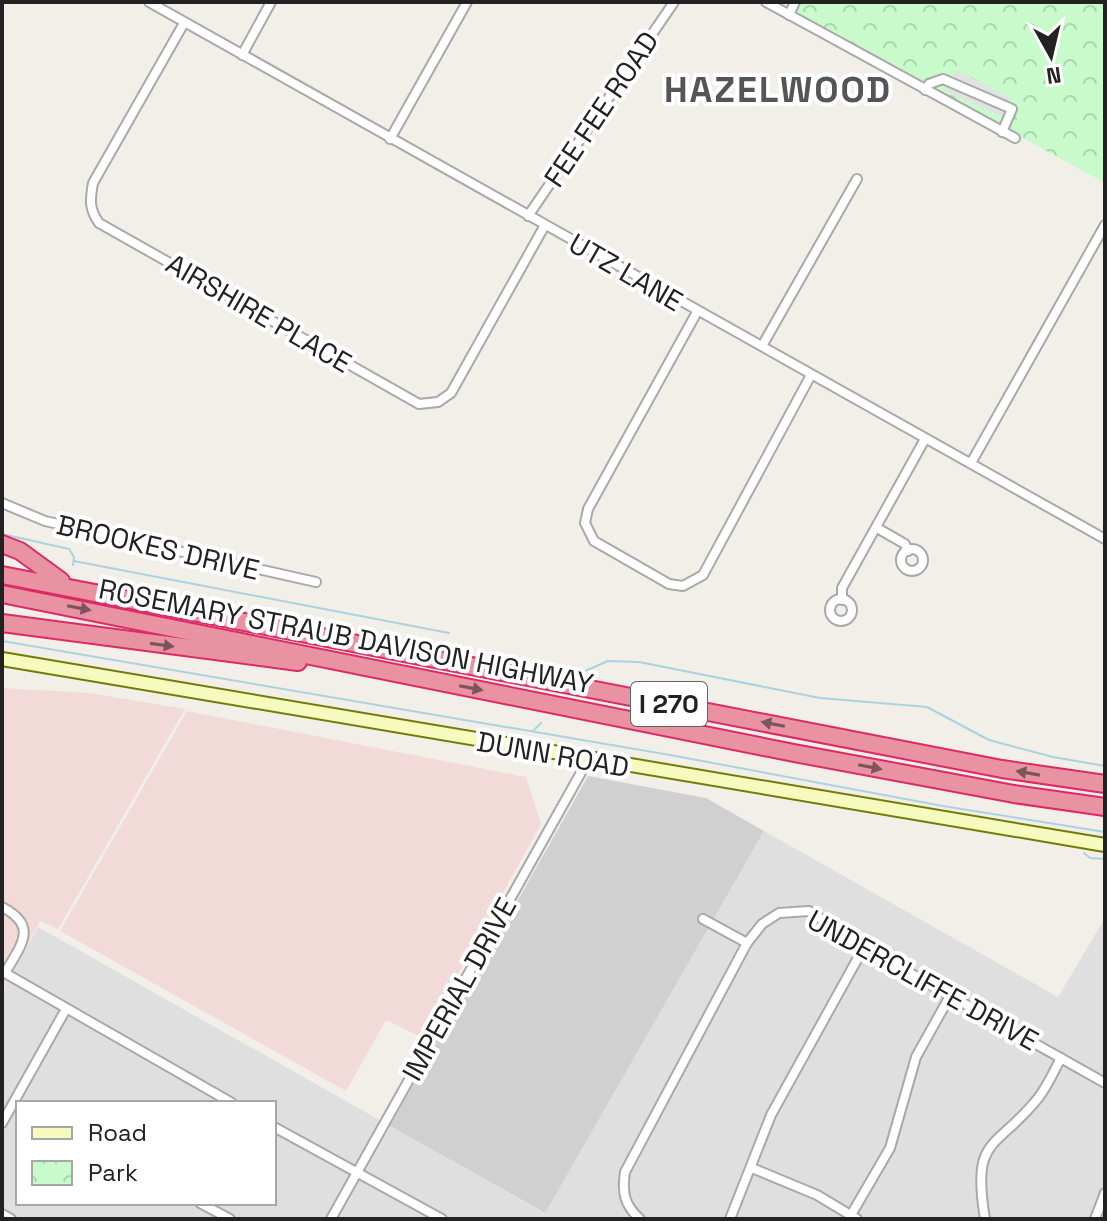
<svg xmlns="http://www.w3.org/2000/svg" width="1107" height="1221" font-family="'Space Grotesk',sans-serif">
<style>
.residential{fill:#e0dfdf;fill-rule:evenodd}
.commercial{fill:#f2dad9}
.religious{fill:#d0d0d0}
.park{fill:url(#park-crowns)}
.parking{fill:#e2e2e2}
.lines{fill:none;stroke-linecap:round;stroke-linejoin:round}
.stream{stroke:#aad3df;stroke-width:2}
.street-casing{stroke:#a9a9a9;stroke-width:12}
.secondary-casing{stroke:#707d05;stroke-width:16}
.highway-casing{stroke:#dc2a67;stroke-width:20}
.street{stroke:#fff;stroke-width:8}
.secondary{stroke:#f7fabf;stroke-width:12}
.highway{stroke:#e892a2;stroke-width:16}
.oneway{fill:#7b545c}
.labels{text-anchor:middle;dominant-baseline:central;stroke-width:8;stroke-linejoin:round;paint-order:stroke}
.shield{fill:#fff;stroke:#646464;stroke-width:2}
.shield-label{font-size:26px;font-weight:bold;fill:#222}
.street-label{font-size:28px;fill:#222;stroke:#fff}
.district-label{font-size:36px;font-weight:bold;letter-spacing:2px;fill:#555;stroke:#fff}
</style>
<defs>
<pattern id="park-crowns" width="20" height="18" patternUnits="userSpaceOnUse" patternTransform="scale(2)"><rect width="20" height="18" fill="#c8facc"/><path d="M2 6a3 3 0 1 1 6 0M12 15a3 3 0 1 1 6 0" fill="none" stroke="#acd6af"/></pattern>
</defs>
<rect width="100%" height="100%" fill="#f2efe9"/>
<path class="residential" d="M764,831L1058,997L1105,918V1219H2V993L38,927L544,1213ZM18,1103H274V1203H18Z"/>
<g class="commercial">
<path d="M2,688L89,693L185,709L58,929L40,921L2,993Z"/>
<path d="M187,711L526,777L541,824L423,1038L386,1020L346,1091L60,931Z"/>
</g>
<path class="religious" d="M588,776L706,798L764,831L545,1213L390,1126Z"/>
<path class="park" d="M801,2H1105V183L795,13Z"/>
<path class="parking" d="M957,70L1011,99L1003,117L946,91Z"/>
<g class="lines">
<g class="stream">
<path d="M2,534L69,549L74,557L73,565"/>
<path d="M74,561L449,633"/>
<path d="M2,641L670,755L943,806L1105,832"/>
<path d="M585,671L608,661L639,662L820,698L927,707L989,740L1053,757L1105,766"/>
<path d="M533,731L541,723"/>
<path d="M1084,853L1090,858L1105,859"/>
</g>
<defs>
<g id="street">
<path d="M149,2L1105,539"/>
<path d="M766,2L1015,138"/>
<path d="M789,15L795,2"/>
<path d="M184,23L93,183C90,200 89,209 99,223L419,404L438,402L451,393L545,225"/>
<path d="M242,55L271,2"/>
<path d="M925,90L929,84L943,79L1012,109L1002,132"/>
<path d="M390,139L467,2"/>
<path d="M528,216L674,2"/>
<path d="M697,312L588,509L585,523L594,541L669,584L683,586L703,575L811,375"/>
<path d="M762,346L857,179"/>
<path d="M971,463L1105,225"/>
<path d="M2,503L45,521L316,582"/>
<path d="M877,528L905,544L908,551"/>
<circle cx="912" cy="560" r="11"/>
<circle cx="841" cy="610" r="11"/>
<path d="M842,600V588L925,439"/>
<path d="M2,907C39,926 21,945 5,973L232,1103"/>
<path d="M703,919L747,943"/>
<path d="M2,1123L66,1009"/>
<path d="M274,1127L442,1219"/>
<path d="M752,1168L817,1195L857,1219"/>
<path d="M200,1203L230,1219"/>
<path d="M2,1214L11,1219"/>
<path d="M851,1215L890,1148L916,1057L950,996"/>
<path d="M331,1219L588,760"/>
<path d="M640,1219C624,1205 622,1192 625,1172L747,943L762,924L779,913L809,911L864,947L1105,1083"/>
<path d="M730,1219L771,1115L864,947"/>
<path d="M985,1219C971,1135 996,1151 1039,1097C1048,1085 1054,1071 1061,1058"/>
<path d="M1095,1219L1105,1193"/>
</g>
<path id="secondary" d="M2,659L1105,845"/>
<g id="highway">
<path d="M2,544L20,551L61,581"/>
<path d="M2,575L1002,769L1105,784"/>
<path d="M2,594L794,753L1014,794L1105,807"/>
<path d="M2,623L298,662"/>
</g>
</defs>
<use href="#street" class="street-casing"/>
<use href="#secondary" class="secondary-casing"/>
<use href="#highway" class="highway-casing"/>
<use href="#street" class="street"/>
<use href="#secondary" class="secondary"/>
<use href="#highway" class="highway"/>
</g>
<defs><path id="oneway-solid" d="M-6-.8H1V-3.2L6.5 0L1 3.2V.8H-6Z" transform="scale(2)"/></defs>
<g class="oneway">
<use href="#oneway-solid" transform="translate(79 608) rotate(11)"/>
<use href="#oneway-solid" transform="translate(162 645) rotate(8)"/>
<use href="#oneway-solid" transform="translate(471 688) rotate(11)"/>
<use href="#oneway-solid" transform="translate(773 724) rotate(-169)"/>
<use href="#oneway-solid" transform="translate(870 767) rotate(11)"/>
<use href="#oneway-solid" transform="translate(1028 773) rotate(-170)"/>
</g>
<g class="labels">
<rect class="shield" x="631" y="682" width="76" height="44" rx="6"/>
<g class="shield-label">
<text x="669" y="704">I 270</text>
</g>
<g class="street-label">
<text transform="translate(601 109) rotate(-56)">FEE FEE ROAD</text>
<text transform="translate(626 272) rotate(30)">UTZ LANE</text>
<text transform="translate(259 313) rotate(30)">AIRSHIRE PLACE</text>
<text transform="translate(158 547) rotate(13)">BROOKES DRIVE</text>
<text transform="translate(346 636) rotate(11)">ROSEMARY STRAUB DAVISON HIGHWAY</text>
<text transform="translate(553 754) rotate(10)">DUNN ROAD</text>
<text transform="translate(923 980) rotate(29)">UNDERCLIFFE DRIVE</text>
<text transform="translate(459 989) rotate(-61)">IMPERIAL DRIVE</text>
</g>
<g class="district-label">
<text x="778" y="90">HAZELWOOD</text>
</g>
</g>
<rect width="1107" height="1221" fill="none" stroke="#222222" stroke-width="8"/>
<rect x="16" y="1101" width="260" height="104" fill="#ffffff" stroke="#a7a7a7" stroke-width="2"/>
<rect x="32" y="1127" width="40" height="12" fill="#f7fabf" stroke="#a7a7a7" stroke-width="2"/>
<text x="88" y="1141" font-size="24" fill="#222222">Road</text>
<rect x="32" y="1161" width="40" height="24" fill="url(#park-crowns)" stroke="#a7a7a7" stroke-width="2"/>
<text x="88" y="1181" font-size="24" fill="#222222">Park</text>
<g transform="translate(1051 56) rotate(172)" stroke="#ffffff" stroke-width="6" paint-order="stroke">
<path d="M0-6L14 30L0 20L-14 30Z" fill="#222222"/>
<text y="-12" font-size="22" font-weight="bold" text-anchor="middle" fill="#222222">N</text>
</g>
</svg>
